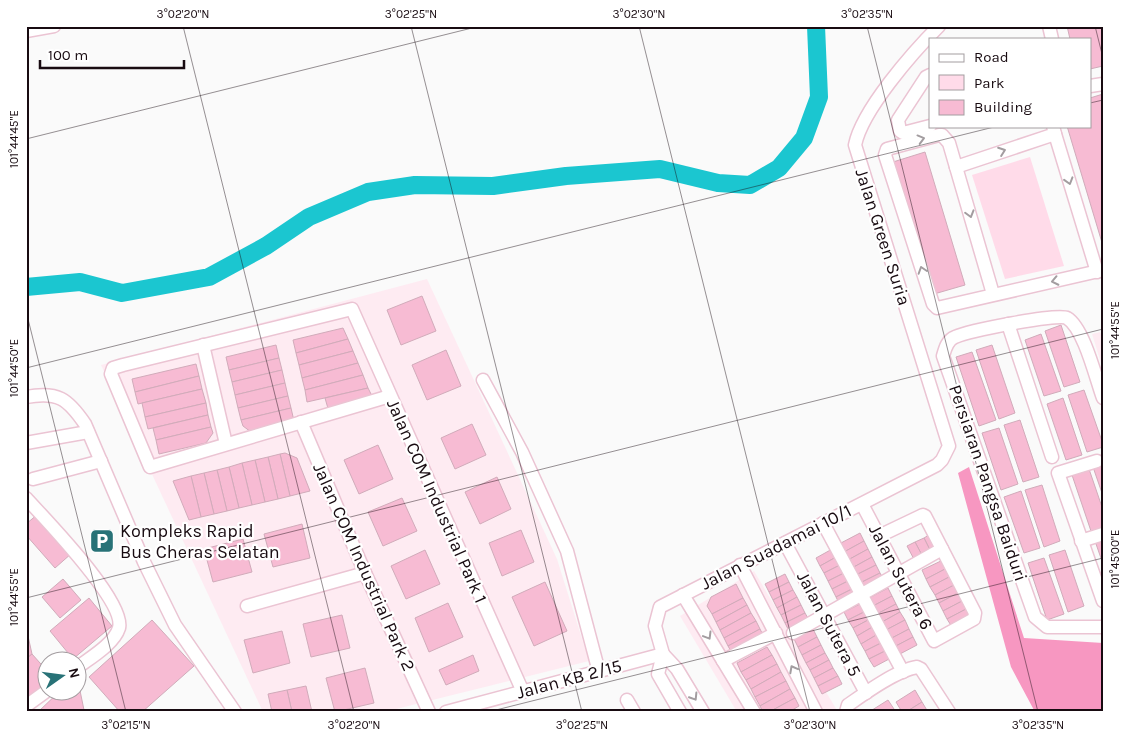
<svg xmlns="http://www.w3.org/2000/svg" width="1129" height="738" font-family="Karla,sans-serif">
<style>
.built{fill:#feebf2}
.green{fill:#ffdbe9}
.forest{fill:#f797c1}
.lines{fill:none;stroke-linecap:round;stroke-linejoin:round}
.river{stroke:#1bc6d0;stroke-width:18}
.building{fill:#f7bbd3;stroke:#d1abba}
.minor-casing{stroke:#ebc4d3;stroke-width:15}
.minor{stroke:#fff;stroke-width:12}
.oneway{stroke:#a39da0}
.ticks{fill:none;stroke:#180b11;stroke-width:1;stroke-opacity:0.45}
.labels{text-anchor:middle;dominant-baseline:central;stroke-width:4.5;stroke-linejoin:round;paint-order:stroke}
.street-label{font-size:18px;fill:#180b11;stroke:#fff}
.poi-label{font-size:18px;fill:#180b11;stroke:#fff;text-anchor:start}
.neatline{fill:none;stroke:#180b11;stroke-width:2}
.ticks-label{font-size:12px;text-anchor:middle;fill:#180b11}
</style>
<rect width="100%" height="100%" fill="#fafafa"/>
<g class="built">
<path d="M427,279L557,559L589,661L384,712H263L101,365Z"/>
<path d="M1100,332L1103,339V362L1101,363L1092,334Z"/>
<path d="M754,571L838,712H737L680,616Z"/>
</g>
<path class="green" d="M1030,157L1064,266L1005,279L972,175Z"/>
<path class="forest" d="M969,467L1024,638L1103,643V712H1035L1011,667L958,473Z"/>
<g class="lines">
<path class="river" d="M26,287L80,282L122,293L209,277L266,246L309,217L368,192L415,185L493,186L566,176L660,169L718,183L750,185L779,168L804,138L819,97L816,26"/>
</g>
<g class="building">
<path d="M1067,26H1102L1103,66L1090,69V39H1070Z"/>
<path d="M1103,94V246L1067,126H1090V98Z"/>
<path d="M925,152L965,285L934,294L893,162Z"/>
<path d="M422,296L436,331L401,345L387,310Z"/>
<path d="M1061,325L1080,382L1064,387L1045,331Z"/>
<path d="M343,328L348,339L296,353L293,340Z"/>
<path d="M1041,334L1061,391L1044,396L1025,340Z"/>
<path d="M348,339L353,351L299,365L296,353Z"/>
<path d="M276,345L279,358L229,370L226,357Z"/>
<path d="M992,345L1015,413L999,419L976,350Z"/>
<path d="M446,350L461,386L427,400L412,365Z"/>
<path d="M353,351L358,363L302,378L299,365Z"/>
<path d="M972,352L996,420L979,426L956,357Z"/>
<path d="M279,358L282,370L232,382L229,370Z"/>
<path d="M358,363L363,375L305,390L302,378Z"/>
<path d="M196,364L199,376L135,392L132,379Z"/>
<path d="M282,370L285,383L235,395L232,382Z"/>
<path d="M363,375L368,388L307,402L305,390Z"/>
<path d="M199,376L202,389L138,404L135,392Z"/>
<path d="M285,383L288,396L238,408L235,395Z"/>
<path d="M368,388L371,394L366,401L329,412L325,398Z"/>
<path d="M202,389L206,403L145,417L142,403Z"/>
<path d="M1084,390L1103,444V447L1087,452L1068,395Z"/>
<path d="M288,396L291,408L241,420L238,408Z"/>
<path d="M1063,398L1082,455L1066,460L1047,404Z"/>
<path d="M206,403L208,415L148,429L145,417Z"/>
<path d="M291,408L294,421L251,432L243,426L241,420Z"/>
<path d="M208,415L211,427L156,440L153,428Z"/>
<path d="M1020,420L1039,477L1023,482L1004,425Z"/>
<path d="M472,424L486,455L455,469L441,438Z"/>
<path d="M211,427L213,433L206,443L159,454L156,440Z"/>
<path d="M999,428L1018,484L1001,490L982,433Z"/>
<path d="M378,445L393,479L359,494L344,460Z"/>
<path d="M285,453L297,458L310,491L290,496L280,454Z"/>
<path d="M280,454L290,496L278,499L268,457Z"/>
<path d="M268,457L278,499L265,502L255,460Z"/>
<path d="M255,460L265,502L252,505L242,463Z"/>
<path d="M242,463L252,505L239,508L229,467Z"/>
<path d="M1103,464V496L1093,467Z"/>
<path d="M229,467L239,508L227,511L217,470Z"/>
<path d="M1089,469L1103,510V530L1092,534L1072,475Z"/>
<path d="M217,470L227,511L214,514L204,473Z"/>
<path d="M204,473L214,514L201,517L191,476Z"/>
<path d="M191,476L201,517L189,520L173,481Z"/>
<path d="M497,477L511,509L480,524L465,492Z"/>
<path d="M1042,485L1060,541L1044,547L1025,490Z"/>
<path d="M1021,491L1040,548L1024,553L1004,497Z"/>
<path d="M402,498L417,531L383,546L368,512Z"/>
<path d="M38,514L72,553L55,568L26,535V524Z"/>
<path d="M302,524L310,558L273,567L264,534Z"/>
<path d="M521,530L534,562L502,576L489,543Z"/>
<path d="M860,533L864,541L844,552L839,544Z"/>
<path d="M932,533L940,550L932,554L924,538Z"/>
<path d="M924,538L932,554L924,559L915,542Z"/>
<path d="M1103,538V564L1095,541Z"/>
<path d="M243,539L252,572L213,582L204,549Z"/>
<path d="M864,541L868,549L848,560L844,552Z"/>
<path d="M915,542L924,559L916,563L907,546Z"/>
<path d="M834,548L838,556L820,566L816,558Z"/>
<path d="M868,549L872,557L852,568L848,560Z"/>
<path d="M425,550L440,584L406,599L391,566Z"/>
<path d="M1065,550L1084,606L1068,612L1049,555Z"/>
<path d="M838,556L842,564L824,573L820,566Z"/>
<path d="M872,557L876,565L856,575L852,568Z"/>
<path d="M1044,558L1064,614L1047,620L1028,563Z"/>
<path d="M943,560L947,568L926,579L922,570Z"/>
<path d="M842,564L846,572L828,581L824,573Z"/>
<path d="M876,565L880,573L860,583L856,575Z"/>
<path d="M947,568L951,576L930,587L926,579Z"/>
<path d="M846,572L850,580L832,589L828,581Z"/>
<path d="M880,573L884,580L864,591L860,583Z"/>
<path d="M785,574L789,582L769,592L765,584Z"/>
<path d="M951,576L956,584L935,595L930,587Z"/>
<path d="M63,579L81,600L60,618L42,597Z"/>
<path d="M850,580L854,588L836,597L832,589Z"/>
<path d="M545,582L567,631L534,646L512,597Z"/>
<path d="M789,582L793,590L773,600L769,592Z"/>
<path d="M736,584L743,598L712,614L707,606L711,597Z"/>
<path d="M956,584L960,592L939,603L935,595Z"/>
<path d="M854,588L858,596L840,605L836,597Z"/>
<path d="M888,588L892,596L873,606L869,598Z"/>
<path d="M793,590L797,597L777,608L773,600Z"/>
<path d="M960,592L964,600L943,611L939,603Z"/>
<path d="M892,596L896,604L877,614L873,606Z"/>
<path d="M797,597L801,605L781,615L777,608Z"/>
<path d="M89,598L112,626L73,659L50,631Z"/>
<path d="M743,598L747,605L716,622L712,614Z"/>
<path d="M964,600L968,608L947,619L943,611Z"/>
<path d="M448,603L463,637L429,652L415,618Z"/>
<path d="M862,603L866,611L848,620L844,612Z"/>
<path d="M896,604L900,612L882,622L877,614Z"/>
<path d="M747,605L751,613L720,630L716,622Z"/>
<path d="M801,605L805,613L785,623L781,615Z"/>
<path d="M968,608L972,616L952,627L947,619Z"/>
<path d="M866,611L870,619L853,628L848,620Z"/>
<path d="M900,612L905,620L886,630L882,622Z"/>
<path d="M751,613L756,621L724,638L720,630Z"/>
<path d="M805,613L809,620L789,631L785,623Z"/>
<path d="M342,615L350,648L311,657L303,624Z"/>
<path d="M870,619L874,626L857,636L853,628Z"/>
<path d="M152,620L194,666L142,712H120L89,677Z"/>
<path d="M905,620L909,629L890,639L886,630Z"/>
<path d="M756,621L760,629L728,646L724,638Z"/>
<path d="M874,626L878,634L861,644L857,636Z"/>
<path d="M26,627L32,654L26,659Z"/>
<path d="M760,629L764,637L732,653L728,646Z"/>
<path d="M813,629L817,637L798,647L794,639Z"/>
<path d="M909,629L913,637L894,647L890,639Z"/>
<path d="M282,631L290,663L253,673L244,640Z"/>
<path d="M878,634L883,642L865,651L861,644Z"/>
<path d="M817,637L821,645L802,655L798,647Z"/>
<path d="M913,637L917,645L898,655L894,647Z"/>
<path d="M883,642L887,650L869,659L865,651Z"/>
<path d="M821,645L825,653L806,663L802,655Z"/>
<path d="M767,647L772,655L741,672L737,663Z"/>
<path d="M887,650L891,658L874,667L869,659Z"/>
<path d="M825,653L829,660L810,670L806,663Z"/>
<path d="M32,654L48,672V690L26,708V659Z"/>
<path d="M473,655L479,671L446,685L439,670Z"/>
<path d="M772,655L777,664L746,680L741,672Z"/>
<path d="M829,660L833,668L814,678L810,670Z"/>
<path d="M777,664L781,672L751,689L746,680Z"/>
<path d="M365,668L374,703L335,712L326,678Z"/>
<path d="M833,668L838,676L818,686L814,678Z"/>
<path d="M781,672L786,681L755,697L751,689Z"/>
<path d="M838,676L842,684L822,694L818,686Z"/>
<path d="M78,681L84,710L82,712H38L61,690H78Z"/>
<path d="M786,681L790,689L760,706L755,697Z"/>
<path d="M306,686L312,712H292L287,690Z"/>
<path d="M790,689L795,698L769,712H763L760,706Z"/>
<path d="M287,690L292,712H272L268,694Z"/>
<path d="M915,690L922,702L906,712H902L896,702Z"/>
<path d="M795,698L799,706L789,712H769Z"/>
<path d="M888,700L896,712H869Z"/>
<path d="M922,702L928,712H906Z"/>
</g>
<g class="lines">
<defs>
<g id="minor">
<path d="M1049,26L1052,39"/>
<path d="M26,31L54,26"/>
<path d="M930,75L926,77L898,120L900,131L903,133L930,126"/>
<path d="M1090,86L1103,84"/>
<path d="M1055,134L1097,272"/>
<path d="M956,167L1055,134L1053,126"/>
<path d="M993,294L949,143L942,135H939L887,149L885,155L933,304L937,308L1103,270"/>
<path d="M1008,324L1052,457"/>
<path d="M203,345L226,444"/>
<path d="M483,380L522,452L567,551L599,672"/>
<path d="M390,396L150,467L111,374L113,368L123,365L352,309L523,692"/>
<path d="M26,397C58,391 68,399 85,424L144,562L175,625L235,712"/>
<path d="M1103,398C1096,379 1084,328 1067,318C1057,313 968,331 955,337C947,340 945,349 943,356L1035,617L1047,627H1103"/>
<path d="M301,422L365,573L429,712"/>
<path d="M26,443L88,432"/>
<path d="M1097,461L1058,473L1103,601"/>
<path d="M33,479L101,461"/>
<path d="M26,498C45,519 126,602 119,628C114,644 90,658 78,667"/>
<path d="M862,504L934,641L974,619L975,613L925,516L923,515L879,536"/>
<path d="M823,523L903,672"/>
<path d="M1081,541L1103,534"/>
<path d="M785,543L866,693"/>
<path d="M740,565L816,712"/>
<path d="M683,595L754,712"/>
<path d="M247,606L365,573"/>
<path d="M793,633L942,549"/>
<path d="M663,654L658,674L680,712"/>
<path d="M723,661L776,633"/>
<path d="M627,700L634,712"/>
<path d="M26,706L48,690"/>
<path d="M446,712L663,654"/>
<path d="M703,712L677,669L663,654L655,626L660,607L937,465L942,460L949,446L855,145C862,110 913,52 939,26"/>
<path d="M846,712L848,705C865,693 897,670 917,667L921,669L949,712"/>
</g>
</defs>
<use href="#minor" class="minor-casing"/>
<use href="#minor" class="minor"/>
</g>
<defs><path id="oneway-chevron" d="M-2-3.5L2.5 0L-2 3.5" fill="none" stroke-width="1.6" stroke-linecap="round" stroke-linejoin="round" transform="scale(1.25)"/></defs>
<g class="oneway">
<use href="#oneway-chevron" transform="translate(921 139) rotate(-15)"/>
<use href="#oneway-chevron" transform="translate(1002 151) rotate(-20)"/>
<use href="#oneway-chevron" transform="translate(1069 181) rotate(73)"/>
<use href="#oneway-chevron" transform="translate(970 214) rotate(74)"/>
<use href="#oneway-chevron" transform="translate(922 270) rotate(-108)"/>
<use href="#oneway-chevron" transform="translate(1055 281) rotate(168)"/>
<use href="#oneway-chevron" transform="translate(708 636) rotate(59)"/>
<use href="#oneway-chevron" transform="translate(793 669) rotate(-118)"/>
<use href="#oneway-chevron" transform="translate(694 697) rotate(58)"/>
</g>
<path class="ticks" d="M183,26L354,712M411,26L582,712M639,26L810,712M867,26L1038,712M1095,26L1103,58M1090,103L1103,100M26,139L480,26M26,311L126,712M26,368L998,126M26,598L1103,329M488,712L1103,558"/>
<defs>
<symbol id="parking-square" viewBox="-11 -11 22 22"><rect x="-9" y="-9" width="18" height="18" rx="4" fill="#287277" stroke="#fff"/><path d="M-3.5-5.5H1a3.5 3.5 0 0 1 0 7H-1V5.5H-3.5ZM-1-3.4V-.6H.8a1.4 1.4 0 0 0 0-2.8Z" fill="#fff"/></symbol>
</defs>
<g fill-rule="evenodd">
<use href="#parking-square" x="88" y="527" width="28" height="28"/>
</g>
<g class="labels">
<g class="street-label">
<text transform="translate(883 237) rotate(72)">Jalan Green Suria</text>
<text transform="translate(988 483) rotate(71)">Persiaran Pangsa Baiduri</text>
<text transform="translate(437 501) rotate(66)">Jalan COM Industrial Park 1</text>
<text transform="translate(776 547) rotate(-27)">Jalan Suadamai 10/1</text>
<text transform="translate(364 567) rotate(66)">Jalan COM Industrial Park 2</text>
<text transform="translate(901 577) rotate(62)">Jalan Sutera 6</text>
<text transform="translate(829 624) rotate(62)">Jalan Sutera 5</text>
<text transform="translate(569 679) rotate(-15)">Jalan KB 2/15</text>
</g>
<g class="poi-label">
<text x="120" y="531">Kompleks Rapid<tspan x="120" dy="21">Bus Cheras Selatan</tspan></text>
</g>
</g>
<rect width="1129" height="738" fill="none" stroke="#ffffff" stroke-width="55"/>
<rect x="929" y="38" width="162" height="90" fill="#ffffff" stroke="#a39da0"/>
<rect x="939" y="54" width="25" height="8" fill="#ffffff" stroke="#a39da0"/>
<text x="974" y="62" font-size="15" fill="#180b11">Road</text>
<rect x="939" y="75" width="25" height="15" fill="#ffdbe9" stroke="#a39da0"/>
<text x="974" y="88" font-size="15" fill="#180b11">Park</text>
<rect x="939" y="100" width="25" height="15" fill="#f7bbd3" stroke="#a39da0"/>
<text x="974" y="112" font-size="15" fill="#180b11">Building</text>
<g transform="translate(62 676) rotate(76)"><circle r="24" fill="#ffffff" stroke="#a39da0"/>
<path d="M0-4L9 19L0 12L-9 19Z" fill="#287277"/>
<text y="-8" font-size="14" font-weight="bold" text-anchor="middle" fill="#180b11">N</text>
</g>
<path d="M40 60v8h144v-8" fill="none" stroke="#180b11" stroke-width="2.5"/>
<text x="48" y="60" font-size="15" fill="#180b11" stroke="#ffffff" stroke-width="4" paint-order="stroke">100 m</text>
<rect x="28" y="28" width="1074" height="682" class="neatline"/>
<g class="ticks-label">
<text x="183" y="18">3°02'20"N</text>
<text x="411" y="18">3°02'25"N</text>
<text x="639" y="18">3°02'30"N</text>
<text x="867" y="18">3°02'35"N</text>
<text transform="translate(14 139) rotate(-90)" y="4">101°44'45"E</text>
<text transform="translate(1115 330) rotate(-90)" y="4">101°44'55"E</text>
<text transform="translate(14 368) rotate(-90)" y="4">101°44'50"E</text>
<text transform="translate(1115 559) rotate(-90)" y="4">101°45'00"E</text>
<text transform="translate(14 597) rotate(-90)" y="4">101°44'55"E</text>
<text x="126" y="729">3°02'15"N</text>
<text x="354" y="729">3°02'20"N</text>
<text x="582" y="729">3°02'25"N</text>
<text x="810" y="729">3°02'30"N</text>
<text x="1038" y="729">3°02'35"N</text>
</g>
</svg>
